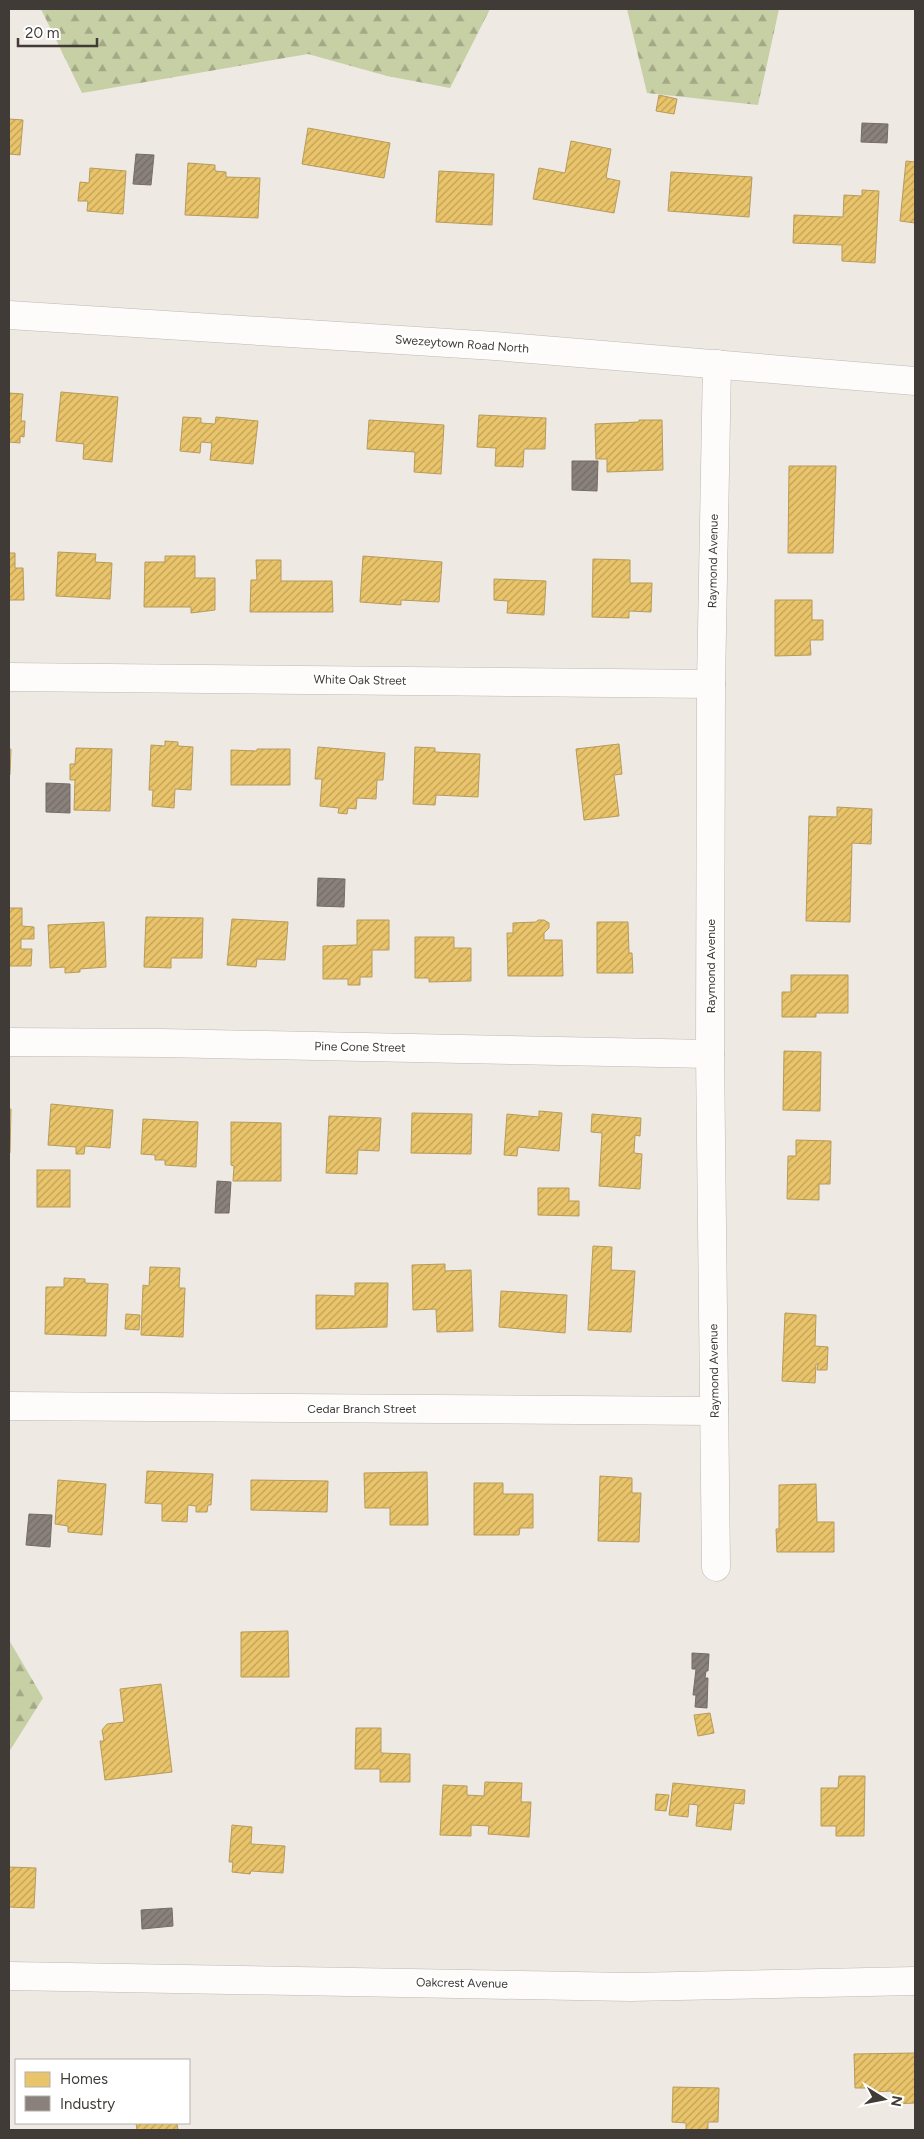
<svg xmlns="http://www.w3.org/2000/svg" width="924" height="2139" font-family="Figtree,sans-serif">
<style>
.forest{fill:url(#forest-firs)}
.homes{fill:url(#homes-hatch);stroke:#b69b5b}
.industry{fill:url(#industry-hatch);stroke:#746c67}
.lines{fill:none;stroke-linecap:round;stroke-linejoin:round}
.minor-casing{stroke:#bcb8b3;stroke-width:29}
.minor{stroke:#fdfcfb;stroke-width:28}
.labels{text-anchor:middle;dominant-baseline:central;stroke-width:5;stroke-linejoin:round;paint-order:stroke}
.street-label{font-size:12px;fill:#403b37;stroke:#fff}
</style>
<defs>
<pattern id="forest-firs" width="22" height="20" patternUnits="userSpaceOnUse" patternTransform="scale(1.25)"><rect width="22" height="20" fill="#c7cfa4"/><path d="M5 1l3.5 6h-7zM16 11l3.5 6h-7z" fill="#a3a986"/></pattern>
<pattern id="homes-hatch" width="6" height="6" patternUnits="userSpaceOnUse" patternTransform="scale(1.25)"><rect width="6" height="6" fill="#e9c46a"/><path d="M-1 1l2-2M0 6l6-6M5 7l2-2" fill="none" stroke="#bea058"/></pattern>
<pattern id="industry-hatch" width="6" height="6" patternUnits="userSpaceOnUse" patternTransform="scale(1.25)"><rect width="6" height="6" fill="#8a817c"/><path d="M-1 1l2-2M0 6l6-6M5 7l2-2" fill="none" stroke="#726b66"/></pattern>
</defs>
<rect width="100%" height="100%" fill="#efe9e4"/>
<g class="forest">
<path d="M41,9H490L450,88L387,76L308,54L82,93Z"/>
<path d="M627,9H779L758,105L647,93Z"/>
<path d="M9,1640L43,1698L9,1752Z"/>
</g>
<g class="homes">
<path d="M659,95L677,99L674,114L656,111Z"/>
<path d="M9,119L23,120L20,155L9,154Z"/>
<path d="M308,128L390,143L384,178L302,164Z"/>
<path d="M571,141L611,149L606,178L620,181L614,213L533,199L539,168L565,173Z"/>
<path d="M906,161L915,162V223L900,221Z"/>
<path d="M188,163L215,165V171L226,172V177L260,178L258,218L185,215Z"/>
<path d="M90,168L126,171L123,214L87,211L88,201H78L80,182L89,183Z"/>
<path d="M439,171L494,174L492,225L436,222Z"/>
<path d="M671,172L752,177L749,217L668,211Z"/>
<path d="M862,190L879,191L875,263L842,261V245L793,243L794,215L843,217L844,195L862,196Z"/>
<path d="M61,392L118,397L112,462L83,459L84,444L56,441Z"/>
<path d="M9,393L23,394L21,421H25L24,437L20,436V443L9,442Z"/>
<path d="M479,415L546,418L545,449H524L523,467L495,466L496,448L477,447Z"/>
<path d="M183,417L201,418V423L215,424L216,417L258,421L253,464L210,460L212,443L201,442L200,453L180,451Z"/>
<path d="M369,420L444,425L441,474L414,472L415,452L367,449Z"/>
<path d="M639,420H662L663,470L607,472V459H596L595,424L639,422Z"/>
<path d="M789,466H836L833,553H788Z"/>
<path d="M58,552L96,554L95,562L112,563L110,599L56,596Z"/>
<path d="M9,553H15V568H23L24,600H9Z"/>
<path d="M165,556H195V578H215V610L191,613V607H144L145,562H165Z"/>
<path d="M363,556L442,562L439,602L401,600V605L360,602Z"/>
<path d="M593,559L630,560V583H652L651,612L629,611V618L592,617Z"/>
<path d="M256,560H281V581H332L333,612H250L251,580H257Z"/>
<path d="M494,579L546,581L544,615L507,613L508,601L494,600Z"/>
<path d="M775,600H812V620H823V640H810L811,655L775,656Z"/>
<path d="M165,741L178,742V746L193,747L191,790L175,789L174,808L152,806L153,790H149L151,745L165,746Z"/>
<path d="M619,744L622,774L614,775L619,816L584,820L576,749Z"/>
<path d="M318,747L385,753L383,780H377L376,799L357,798L356,809L348,808L347,814L338,813L339,808L320,806L322,779H315Z"/>
<path d="M415,747L435,748V752L480,754L478,797L436,795L435,805L413,804Z"/>
<path d="M76,748L112,749L110,811L74,810L75,780H70V764H75Z"/>
<path d="M9,749H11L10,775H9Z"/>
<path d="M257,749H290V785H231V750L257,751Z"/>
<path d="M837,807L872,809L871,844L852,843L850,922L806,921L809,816L837,817Z"/>
<path d="M9,908H22V926L34,927V939H21V949H32L31,966H9Z"/>
<path d="M146,917L203,918L202,958H171V968L144,967Z"/>
<path d="M232,919L288,922L285,960L257,959L256,967L227,965Z"/>
<path d="M357,920H389V950H372V977H360V985H348V979H323V946L357,945Z"/>
<path d="M538,920H544L549,923V928L544,933V940H562L563,976H508L507,933H513V923L536,922Z"/>
<path d="M104,922L106,967L80,969V972L65,973V967L50,968L48,925Z"/>
<path d="M597,922H628L629,953H632L633,973H597Z"/>
<path d="M415,937H454V948H471V981L429,982V978H415Z"/>
<path d="M791,975H848V1013H816V1017H782V992H791Z"/>
<path d="M784,1051L821,1052L820,1111L783,1110Z"/>
<path d="M51,1104L113,1110L110,1148L85,1146L84,1154H76V1147L48,1145Z"/>
<path d="M9,1109H11L10,1153H9Z"/>
<path d="M539,1111L562,1113L559,1151L518,1147L517,1156L504,1155L507,1114L539,1117Z"/>
<path d="M412,1113L472,1114L471,1154L411,1153Z"/>
<path d="M592,1114L641,1118L640,1136L635,1135L634,1153L642,1154L640,1189L599,1186L602,1133L591,1132Z"/>
<path d="M329,1116L381,1118L379,1151L358,1150L357,1174L326,1173Z"/>
<path d="M143,1119L198,1122L196,1167L165,1165V1160H155V1155L141,1154Z"/>
<path d="M231,1122L281,1123V1181H233L234,1166L231,1165Z"/>
<path d="M796,1140L831,1141L830,1184H819V1200L787,1199L788,1156H796Z"/>
<rect x="37" y="1170" width="33" height="37"/>
<path d="M538,1188H569V1201H579V1216L538,1215Z"/>
<path d="M593,1246L612,1247L611,1270L635,1271L631,1332L588,1330Z"/>
<path d="M445,1264V1271L471,1270L473,1331L437,1332L436,1309L413,1310L412,1265Z"/>
<path d="M150,1267L180,1268L179,1288H185L183,1337L141,1335L143,1285L149,1286Z"/>
<path d="M64,1278L85,1279V1283L108,1284L106,1336L45,1334L46,1287H64Z"/>
<path d="M355,1283H388L387,1327L316,1329V1295L355,1296Z"/>
<path d="M501,1291L567,1295L565,1333L499,1327Z"/>
<path d="M785,1313L816,1315L815,1346L828,1347L827,1370H817L818,1364H816L815,1383L782,1381Z"/>
<path d="M126,1314L140,1315L139,1330L125,1329Z"/>
<path d="M147,1471L213,1474L211,1505H208L207,1512H196V1506L188,1505L187,1522L162,1521V1504L145,1503Z"/>
<path d="M427,1472L428,1525H390V1508H365L364,1473Z"/>
<path d="M600,1476L632,1478V1493H641L639,1542L598,1541Z"/>
<path d="M58,1480L106,1484L102,1535L68,1532V1526L55,1524Z"/>
<path d="M251,1480L328,1481L327,1512L251,1510Z"/>
<path d="M474,1483H503V1494H533V1528H520L519,1535H474Z"/>
<path d="M816,1484L817,1522H834V1552H777L776,1529H779V1485Z"/>
<path d="M288,1631L289,1677H241V1632Z"/>
<path d="M161,1684L172,1772L105,1780L100,1741H104L102,1730L107,1724L124,1722L120,1689Z"/>
<path d="M710,1713L714,1733L698,1736L694,1715Z"/>
<path d="M356,1728H381V1753L410,1754V1782H380V1769H355Z"/>
<path d="M839,1776H865L864,1836H836V1826H821V1788H838Z"/>
<path d="M485,1782L522,1783L521,1802H531L529,1837L488,1834L489,1826L471,1825V1836L440,1835L443,1785L467,1786V1795L484,1796Z"/>
<path d="M673,1783L745,1790L744,1804L734,1803L731,1830L696,1826L698,1805L689,1804L688,1817L669,1815Z"/>
<path d="M656,1794L669,1795L666,1811L655,1810Z"/>
<path d="M232,1825L252,1827L251,1844L285,1846L283,1873L251,1871L250,1874L232,1872L233,1862H229Z"/>
<path d="M9,1867L36,1868L34,1908L9,1907Z"/>
<path d="M915,2053V2103L892,2104V2091L872,2092V2088H855L854,2054Z"/>
<path d="M673,2087L719,2088L718,2122H708V2130H686V2123L672,2122Z"/>
<path d="M136,2123H173L177,2124L178,2130H137Z"/>
</g>
<g class="industry">
<path d="M862,123L888,124L887,143L861,142Z"/>
<path d="M136,154L154,155L151,185L133,184Z"/>
<path d="M572,461H598L597,491L572,490Z"/>
<path d="M46,783L70,784V813L46,812Z"/>
<path d="M318,878L345,879L344,907L317,906Z"/>
<path d="M217,1181L231,1182L229,1213H215Z"/>
<path d="M29,1514L52,1515L50,1547L26,1545Z"/>
<path d="M692,1653L709,1654L708,1671H706L705,1678H708L707,1708L695,1707L696,1695H693L696,1669H692Z"/>
<path d="M172,1908L173,1926L142,1929L141,1910Z"/>
</g>
<g class="lines">
<defs>
<g id="minor">
<path d="M9,315L495,346L915,381"/>
<path d="M9,677L711,684"/>
<path d="M9,1042L162,1043L710,1054"/>
<path d="M9,1406L714,1411"/>
<path d="M716,1567L710,1054L711,684L717,364"/>
<path d="M9,1976L630,1987L915,1981"/>
</g>
</defs>
<use href="#minor" class="minor-casing"/>
<use href="#minor" class="minor"/>
</g>
<g class="labels">
<g class="street-label">
<text transform="translate(462 344) rotate(4)">Swezeytown Road North</text>
<text transform="translate(713 561) rotate(-89)">Raymond Avenue</text>
<text transform="translate(360 680) rotate(1)">White Oak Street</text>
<text transform="translate(711 966) rotate(-90)">Raymond Avenue</text>
<text transform="translate(360 1047) rotate(1)">Pine Cone Street</text>
<text transform="translate(714 1371) rotate(-91)">Raymond Avenue</text>
<text x="362" y="1409">Cedar Branch Street</text>
<text transform="translate(462 1983) rotate(1)">Oakcrest Avenue</text>
</g>
</g>
<rect width="924" height="2139" fill="none" stroke="#403b37" stroke-width="20"/>
<rect x="15" y="2059" width="175" height="65" fill="#ffffff" stroke="#b3b1af"/>
<rect x="25" y="2072" width="25" height="15" fill="#e9c46a" stroke="#b3b1af"/>
<text x="60" y="2084" font-size="15" fill="#403b37">Homes</text>
<rect x="25" y="2096" width="25" height="15" fill="#8a817c" stroke="#b3b1af"/>
<text x="60" y="2109" font-size="15" fill="#403b37">Industry</text>
<g transform="translate(884 2099) rotate(100)" stroke="#ffffff" stroke-width="4" paint-order="stroke">
<path d="M0-4L9 19L0 12L-9 19Z" fill="#403b37"/>
<text y="-8" font-size="14" font-weight="bold" text-anchor="middle" fill="#403b37">N</text>
</g>
<path d="M18 38v8h79v-8" fill="none" stroke="#403b37" stroke-width="2.5"/>
<text x="25" y="38" font-size="15" fill="#403b37" stroke="#ffffff" stroke-width="4" paint-order="stroke">20 m</text>
</svg>
